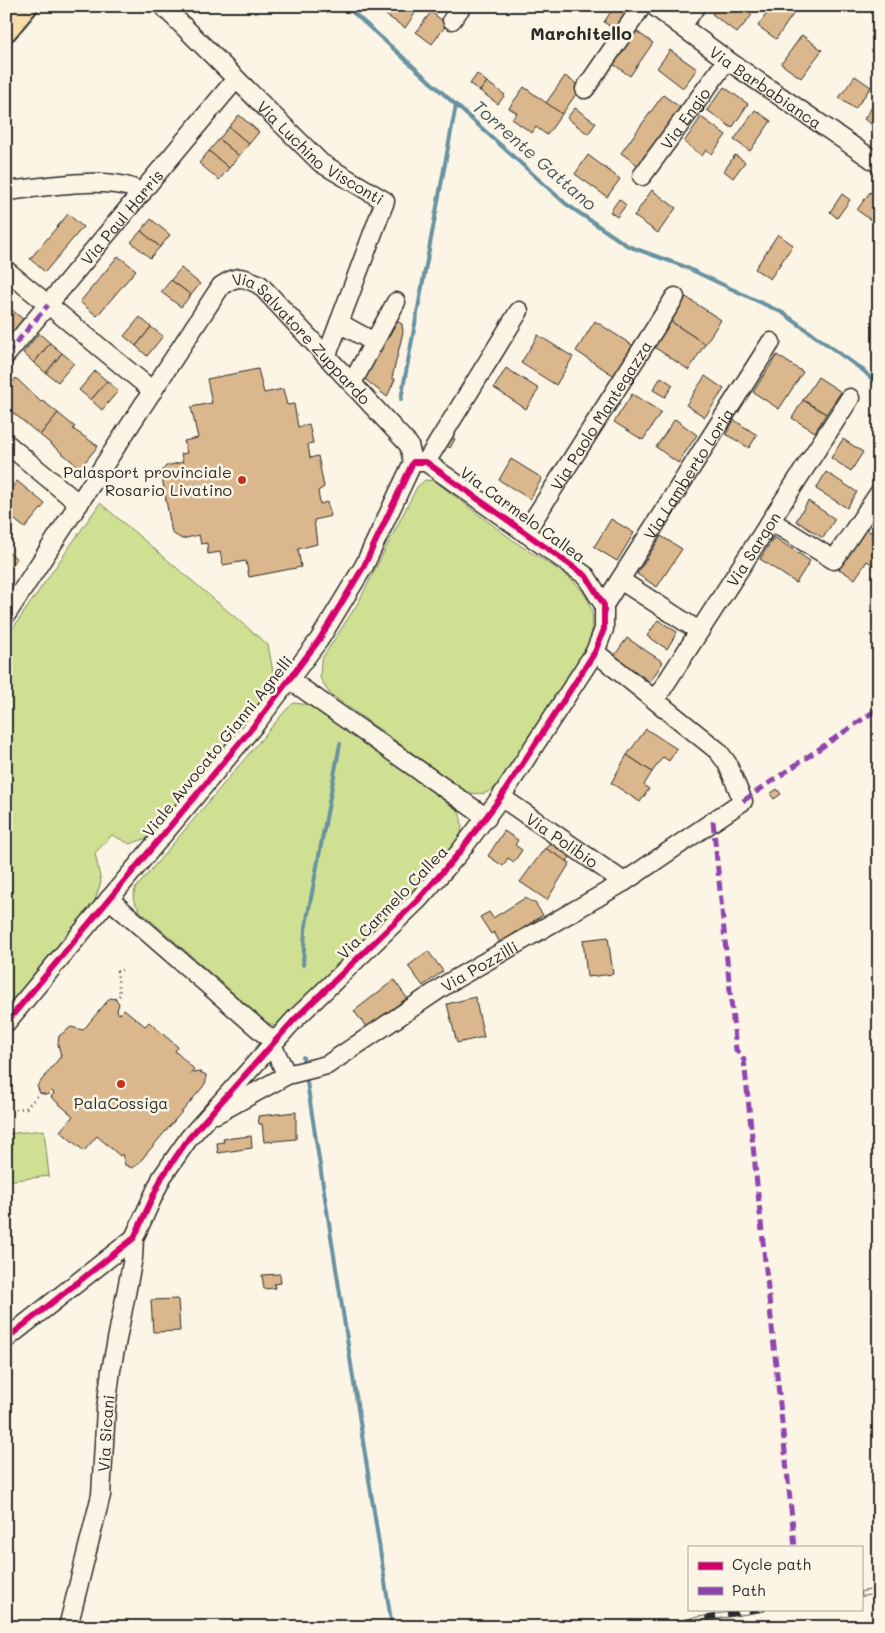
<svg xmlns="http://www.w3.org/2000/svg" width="885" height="1633" font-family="Mali,sans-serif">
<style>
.green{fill:#cfe093;stroke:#7d865f}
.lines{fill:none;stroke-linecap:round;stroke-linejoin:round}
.stream{stroke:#6792a1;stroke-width:4}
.building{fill:#dab78c;stroke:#2b2b2b}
.minor-casing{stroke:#2b2b2b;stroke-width:21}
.major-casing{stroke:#2b2b2b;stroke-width:26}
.path{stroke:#2b2b2b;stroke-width:2.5;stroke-dasharray:1 4;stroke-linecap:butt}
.minor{stroke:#fcf5e5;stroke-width:18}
.major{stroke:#f8deab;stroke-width:22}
.rail-casing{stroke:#2b2b2b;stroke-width:5.5}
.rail{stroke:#fcf5e5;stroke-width:4;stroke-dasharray:11;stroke-linecap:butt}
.quiet{stroke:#8e44ad;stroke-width:5;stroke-dasharray:10 5;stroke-linecap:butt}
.cycleway-casing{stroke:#fcf5e5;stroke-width:9}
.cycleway{stroke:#d6006c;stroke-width:6}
.poi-dot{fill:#c8321e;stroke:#fcf5e5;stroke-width:2}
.labels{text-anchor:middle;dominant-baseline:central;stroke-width:5;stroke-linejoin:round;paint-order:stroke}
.street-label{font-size:16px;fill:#2b2b2b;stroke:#fcf5e5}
.poi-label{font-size:16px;fill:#2b2b2b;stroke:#fcf5e5;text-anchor:end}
.neighbourhood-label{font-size:18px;font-weight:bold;fill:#2b2b2b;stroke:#fcf5e5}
.water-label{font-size:18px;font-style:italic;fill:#44565c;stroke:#fcf5e5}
</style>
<rect width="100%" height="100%" fill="#fcf5e5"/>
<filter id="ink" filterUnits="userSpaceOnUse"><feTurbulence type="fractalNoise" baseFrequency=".02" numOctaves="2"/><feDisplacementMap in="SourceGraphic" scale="10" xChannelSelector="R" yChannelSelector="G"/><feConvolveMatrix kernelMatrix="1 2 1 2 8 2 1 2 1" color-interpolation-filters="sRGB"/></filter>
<g filter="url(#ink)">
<g class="green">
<path d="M425,480L435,481C464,503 492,525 521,546C540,559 574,576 585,595C596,613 594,631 586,650L501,781C491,794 479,797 464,790L329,693L320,678L321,660L358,603L417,487Z"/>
<path d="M100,503L268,645L274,677L273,689L147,838L130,844L112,835L95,853L101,882L94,903L6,1009V638Z"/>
<path d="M294,703L310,705L459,811C461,819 463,825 461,833C457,847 442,859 433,869C384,925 328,973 277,1027L266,1022L140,911L133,899L135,889L286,710Z"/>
<path d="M44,1130L49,1176L6,1181V1134Z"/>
</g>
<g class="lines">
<g class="stream">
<path d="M346,6L566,204L628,246L683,266L783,313L864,371L879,387"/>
<path d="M401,399L456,105"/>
<path d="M303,965L305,930L340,744"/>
<path d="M303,1057L304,1066"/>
<path d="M306,1076L392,1627"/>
</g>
</g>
<g class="building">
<path d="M388,6H420L405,28L383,13Z"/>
<path d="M615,6H626L633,12L618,33L604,22Z"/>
<path d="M718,6H740L752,15L737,33L712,14Z"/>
<path d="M772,6H791L796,10L776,39L758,26Z"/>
<path d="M431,12L447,24L432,44L416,32Z"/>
<path d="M636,31L653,43L630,76L613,64Z"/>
<path d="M802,35L822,50L801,78L781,64Z"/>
<path d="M670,50L697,69L683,88L657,68Z"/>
<path d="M477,74L487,82L480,91L470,84Z"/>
<path d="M565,76L581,87L562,114L546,103Z"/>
<path d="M855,76L871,87L855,109L839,98Z"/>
<path d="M487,82L505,95L498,104L480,91Z"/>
<path d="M524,87L562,114L547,135L536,127L532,133L512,119L517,113L509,108Z"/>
<path d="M724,87L748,104L732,128L707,110Z"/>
<path d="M663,95L681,108L639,166L621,153Z"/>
<path d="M879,97V129L864,119Z"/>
<path d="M575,108L596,123L588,134L567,118Z"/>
<path d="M755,110L771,121L750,151L734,140Z"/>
<path d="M239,115L259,132L249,144L229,127Z"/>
<path d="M701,117L726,135L712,154L706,150L702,156L684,142Z"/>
<path d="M229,127L249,144L239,156L219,139Z"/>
<path d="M219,139L239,156L229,168L209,151Z"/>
<path d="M209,151L229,168L219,180L199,163Z"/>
<path d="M588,155L620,179L607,197L575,174Z"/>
<path d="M735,155L745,162L733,178L724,171Z"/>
<path d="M652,190L676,208L658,233L634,216Z"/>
<path d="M870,192L879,198V226L857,210Z"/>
<path d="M842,194L850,200L837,218L830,212Z"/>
<path d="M619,199L626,205L617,217L610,212Z"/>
<path d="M68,214L83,227L45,272L30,259Z"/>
<path d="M151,219L170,235L160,247L141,231Z"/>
<path d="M141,231L160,247L150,258L131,242Z"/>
<path d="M778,234L793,245L770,279L755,269Z"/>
<path d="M118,256L136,270L97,316L80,302Z"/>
<path d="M181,268L200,284L191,295L171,280Z"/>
<path d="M171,280L191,295L181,307L161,292Z"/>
<path d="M686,297L721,320L705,344L670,321Z"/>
<path d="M6,305L12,310L6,317Z"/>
<path d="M12,310L24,320L8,339L6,337V317Z"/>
<path d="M140,317L151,327L136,346L124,336Z"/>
<path d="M391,318L402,324L403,332L392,378L395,379L387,397L361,376Z"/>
<path d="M595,321L635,347L616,377L576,351Z"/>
<path d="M670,321L705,344L689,370L654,347Z"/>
<path d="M151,327L163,336L147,356L136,346Z"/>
<path d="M39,333L50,343L34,363L23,353Z"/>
<path d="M538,335L573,357L556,385L521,363Z"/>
<path d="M50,343L62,353L46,373L34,363Z"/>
<path d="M62,353L74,363L58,382L46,373Z"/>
<path d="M777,355L803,372L779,409L753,392Z"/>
<path d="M506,368L539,389L526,409L494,388Z"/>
<path d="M258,369L264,393L283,389L287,405L294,404L298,427L309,424L313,443L308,444L310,458L318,456L324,487L318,491L320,504L327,502L331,516L314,520L317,544L298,549L301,567L249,577L246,561L223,565L220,552L208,554L207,543L201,544L199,535L182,539L172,533L161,472L166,466L183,462L181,454L187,453L184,441L198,438L191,407L212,403L207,379Z"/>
<path d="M95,371L107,381L91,400L79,390Z"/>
<path d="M705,376L724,389L705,417L686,405Z"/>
<path d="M661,377L673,385L665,397L653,390Z"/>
<path d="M818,377L841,392L826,414L803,400Z"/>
<path d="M16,378L41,402L43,401L58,413L40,435L6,407V390Z"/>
<path d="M107,381L118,391L102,410L91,400Z"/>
<path d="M632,394L661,412L643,440L614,422Z"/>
<path d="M803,400L826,414L815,432L792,418Z"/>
<path d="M58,413L75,427L73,429L98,446L80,468L40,435Z"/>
<path d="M675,419L697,435L678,463L656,447Z"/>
<path d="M734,420L757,435L749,448L726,434Z"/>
<path d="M449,436L455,439L450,448L444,444Z"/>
<path d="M843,439L863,452L851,471L831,458Z"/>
<path d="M511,459L542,478L530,499L499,480Z"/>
<path d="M826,472L857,492L847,508L816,489Z"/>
<path d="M17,481L45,504L25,528L6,513V494Z"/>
<path d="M808,501L835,519L823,538L796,521Z"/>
<path d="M611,519L634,533L617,561L594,547Z"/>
<path d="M864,528L879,537V561L875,566L867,561L855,579L839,569Z"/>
<path d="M661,536L682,549L657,587L637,574Z"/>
<path d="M774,537L810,561L796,583L760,559Z"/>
<path d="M6,550L17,559L6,571Z"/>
<path d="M658,620L677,632L667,649L647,636Z"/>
<path d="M627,638L663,662L650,682L614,656Z"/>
<path d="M646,729L677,749L669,761L663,757L652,772L627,755Z"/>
<path d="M627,755L652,772L644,785L649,789L640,802L611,783Z"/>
<path d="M777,789L781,794L774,799L770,794Z"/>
<path d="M504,831L518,840L515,845L522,850L514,862L508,858L503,866L488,856Z"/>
<path d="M550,842L571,855L550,889L529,876Z"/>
<path d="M545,848L570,863L547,900L520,882Z"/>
<path d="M525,898L535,903L543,915L500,943L494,932L491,934L480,917L489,912L493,918Z"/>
<path d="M608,937L613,974L587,977L583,940Z"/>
<path d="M428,951L443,971L423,986L408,966Z"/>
<path d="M394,980L407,998L367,1028L354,1011Z"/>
<path d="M475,997L484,1037L457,1043L447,1004Z"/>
<path d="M110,998L115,999L119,1003L117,1011L119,1014L124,1009L145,1026L149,1022L178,1047L175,1051L194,1069L190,1073L200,1072L206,1075V1082L202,1088L137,1165L132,1168L125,1165L122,1154L120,1156L97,1136L84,1151L60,1131L73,1116L51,1097L54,1093L51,1091L47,1095L40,1093L37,1086L61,1056L58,1044L59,1036L71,1027L83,1030Z"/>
<path d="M296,1112V1139L264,1142L262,1124H259L258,1116Z"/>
<path d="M251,1136L252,1148L218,1153L217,1143L224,1142L223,1139Z"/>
<path d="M280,1274L281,1283L274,1284L275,1288L264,1289L262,1275Z"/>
<path d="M178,1299L180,1331L153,1332L151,1300Z"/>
</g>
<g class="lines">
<defs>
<g id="minor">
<path id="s1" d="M163,6L321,163L385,201L327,355"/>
<path id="s2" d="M654,6L727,60L879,164"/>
<path d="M452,20L462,6"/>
<path d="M682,26L696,6"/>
<path d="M585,89L642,6"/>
<path id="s3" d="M642,176L727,60"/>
<path d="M6,191C42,188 113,173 142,193"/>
<path d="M6,270L153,391"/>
<path d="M339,323L374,342"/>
<path id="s4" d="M6,355L236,79"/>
<path d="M352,383L396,302"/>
<path d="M6,443L79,504"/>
<path d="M426,462L519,311"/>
<path d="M771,521L834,560L879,493"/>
<path id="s5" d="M525,533L675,297"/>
<path d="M620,580L699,631"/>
<path id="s6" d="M604,605L771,342"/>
<path id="s7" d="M6,615L221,286C237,275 242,276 260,285L409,445L413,462"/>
<path d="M290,680L487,818"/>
<path id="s8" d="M655,700L850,398"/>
<path id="s9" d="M501,797L624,882"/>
<path d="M109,899L268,1037L287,1075"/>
<path d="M6,1023L257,722L319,640L364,566L413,462"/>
<path id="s10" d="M216,1114L287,1075L327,1065L450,982L624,882L743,801L727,763L718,751L595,652"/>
<path d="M6,1339L134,1238L162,1177L189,1138L294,1020L418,900L459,853L501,797L595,652L604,629V605L586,576L426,462H413"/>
<path id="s11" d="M68,1627L101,1495L106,1409L111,1370L133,1258L134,1238"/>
</g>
<path id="major" d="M6,30L26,6"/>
</defs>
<use href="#minor" class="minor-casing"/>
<use href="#major" class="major-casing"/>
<g class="path">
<path d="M115,999L120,995L117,971L122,970"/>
<path d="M6,1110L26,1108L40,1093"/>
</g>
<use href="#minor" class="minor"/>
<use href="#major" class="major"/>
<defs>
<g id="rail">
<path d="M861,1594L879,1591"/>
<path d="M651,1627L763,1609"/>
</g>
</defs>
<use href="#rail" class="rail-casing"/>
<use href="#rail" class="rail"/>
<g class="quiet">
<path d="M6,355L48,305"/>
<path d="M743,801L879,708"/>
<path d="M713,821L736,1050L744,1060L795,1547"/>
</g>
<defs>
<path id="cycleway" d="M6,1023L257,722L319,640L364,566L413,462H426L586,576L604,605V629L595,652L501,797L459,853L418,900L294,1020L189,1138L162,1177L134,1238L6,1339"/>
</defs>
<use href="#cycleway" class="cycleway-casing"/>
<use href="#cycleway" class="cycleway"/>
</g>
</g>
<g class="poi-dot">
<circle cx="242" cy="480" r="5"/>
<circle cx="121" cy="1084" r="5"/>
</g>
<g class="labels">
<g class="street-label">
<text stroke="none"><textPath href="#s2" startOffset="138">Via Barbabianca</textPath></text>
<text stroke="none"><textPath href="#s3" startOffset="72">Via Engio</textPath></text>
<text stroke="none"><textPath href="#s1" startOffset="216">Via Luchino Visconti</textPath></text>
<text stroke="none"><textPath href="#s4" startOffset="180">Via Paul Harris</textPath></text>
<text stroke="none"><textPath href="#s7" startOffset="500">Via Salvatore Zuppardo</textPath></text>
<text stroke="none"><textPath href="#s5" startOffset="140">Via Paolo Mantegazza</textPath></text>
<text stroke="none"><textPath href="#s6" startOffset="156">Via Lamberto Loria</textPath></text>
<text transform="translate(523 514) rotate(36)">Via Carmelo Callea</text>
<text stroke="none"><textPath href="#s8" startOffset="180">Via Sargon</textPath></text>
<text transform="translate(217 746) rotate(-51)">Viale Avvocato Gianni Agnelli</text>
<text stroke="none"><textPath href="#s9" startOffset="75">Via Polibio</textPath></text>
<text transform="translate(392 902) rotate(-46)">Via Carmelo Callea</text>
<text stroke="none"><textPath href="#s10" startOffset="304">Via Pozzilli</textPath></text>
<text stroke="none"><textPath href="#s11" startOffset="198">Via Sicani</textPath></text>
</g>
<g class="poi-label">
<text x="232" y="471">Palasport provinciale<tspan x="232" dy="18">Rosario Livatino</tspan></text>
<text x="121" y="1102" text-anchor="middle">PalaCossiga</text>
</g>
<g class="neighbourhood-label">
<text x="581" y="33">Marchitello</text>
</g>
<g class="water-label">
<text transform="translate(535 155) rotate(41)">Torrente Gattano</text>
</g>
</g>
<rect width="885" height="1633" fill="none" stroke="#fcf5e5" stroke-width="25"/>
<rect x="12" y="12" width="860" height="1608" fill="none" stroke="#2b2b2b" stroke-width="2" filter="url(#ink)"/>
<rect x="688" y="1546" width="175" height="65" fill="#fcf5e5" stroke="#a8a49b"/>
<rect x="698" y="1562" width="25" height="8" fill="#d6006c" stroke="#a8a49b"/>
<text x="732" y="1570" font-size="15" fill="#2b2b2b">Cycle path</text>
<rect x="698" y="1587" width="25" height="8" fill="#8e44ad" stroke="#a8a49b"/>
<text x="732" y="1596" font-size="15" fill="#2b2b2b">Path</text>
</svg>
